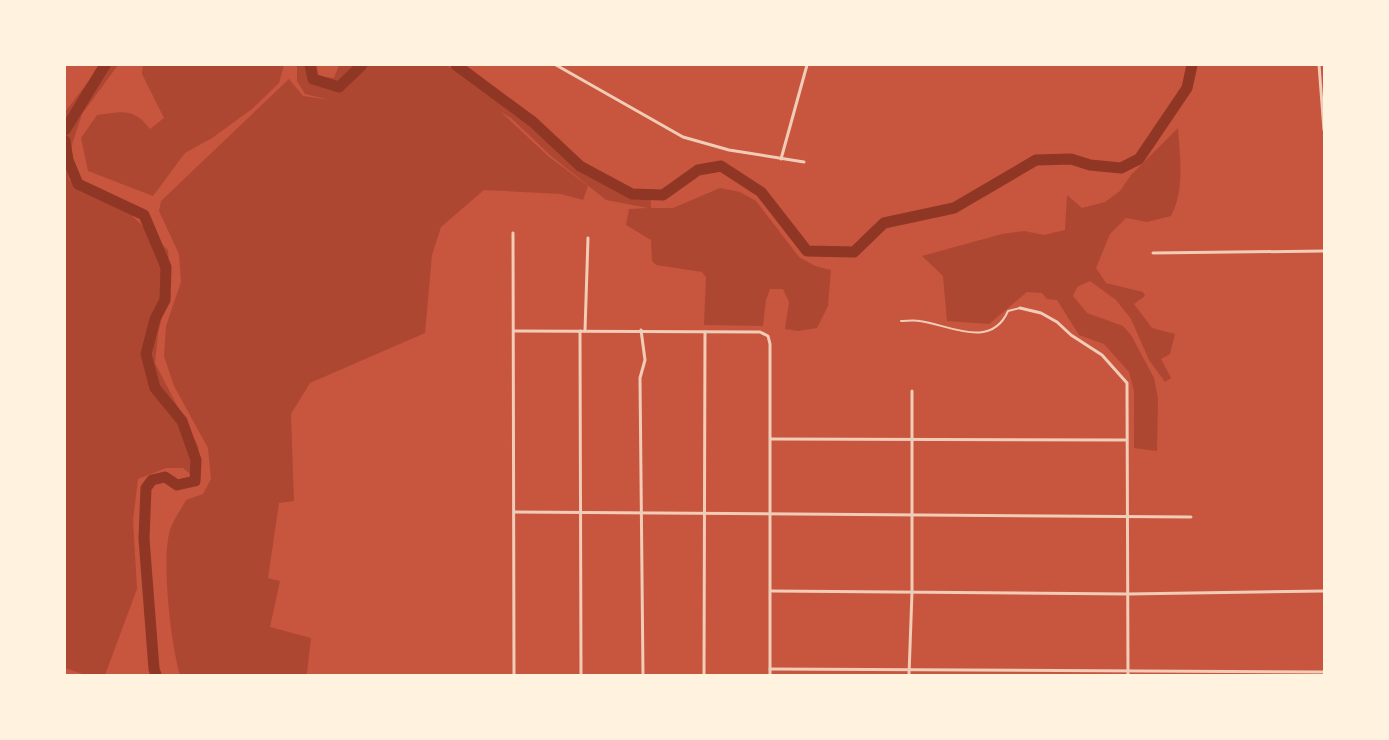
<svg xmlns="http://www.w3.org/2000/svg" width="1389" height="740" font-family="Roboto,sans-serif">
<style>
.green{fill:#ae4732}
.lines{fill:none;stroke-linecap:round;stroke-linejoin:round}
.river{stroke:#8f3625;stroke-width:11}
.service{stroke:#f1ccb7;stroke-width:2}
.minor{stroke:#f1ccb7;stroke-width:3}
</style>
<rect width="100%" height="100%" fill="#c8553d"/>
<g class="green">
<path d="M101,65H118L82,114L66,163L69,180L88,194L127,211L168,250L170,282L158,334L155,363L198,446L201,467L193,476L183,468H166L138,479L133,520L137,589L105,675H86L65,668V112Z"/>
<path d="M143,65H284L279,83L252,109L212,138L185,153L153,196L88,171L81,138L97,115C122,112 133,107 150,129L164,118L142,74Z"/>
<path d="M297,65H317L318,76L334,78L339,65H446L511,99L607,186L650,191L651,208H673L720,188L740,192L756,201L799,257L815,266L831,270L828,306L817,328L798,331L785,329L789,302L783,289H770L766,300L763,326L704,325L706,277L702,272L656,265L652,261L651,240L626,225L629,209L648,208L606,200L550,155L511,118L501,112L548,156L588,186L583,200L561,194L484,190L441,227L432,255L425,333L310,383L291,414L294,501L279,503L268,578L280,581L270,627L311,638L307,673L306,675H180C171,645 161,560 170,530C173,520 181,510 186,500L203,494L211,479L208,448L174,386L164,356L166,326L181,282L179,254L159,211L161,201L289,79L303,96L330,100L305,94L297,81Z"/>
<path d="M1178,128C1180,158 1185,189 1171,216L1147,222L1126,218L1110,234L1096,268L1106,283L1143,292L1145,296L1134,304L1152,328L1175,334L1170,354L1161,359L1171,378L1165,382L1149,360L1131,319L1116,300L1090,281L1077,287L1073,296L1087,313L1123,326L1131,335L1154,378L1158,398L1157,451L1134,448V391L1129,372L1104,344L1079,335L1057,300L1047,299L1042,293L1027,292L989,324L947,321L943,276L922,256L1002,234L1024,231L1044,235L1065,230L1067,195L1082,208L1105,202L1120,191L1131,175Z"/>
</g>
<g class="lines">
<g class="river">
<path d="M310,65L313,79L339,87L362,65"/>
<path d="M456,65L533,122L580,166L632,194L663,195L698,170L721,166L761,192L807,251L854,252L884,223L954,208L1036,160L1071,159L1090,165L1121,168L1139,159L1187,88L1192,65"/>
<path d="M65,130L105,65"/>
<path d="M65,141L68,160L78,184L144,215L166,267L165,300L155,319L146,354L155,388L182,421L196,460L195,481L177,485L165,477L152,480L146,488L144,539L154,669L156,675"/>
</g>
<path class="service" d="M901,321C907,321 914,320 920,321C949,325 991,350 1008,311L1020,308"/>
<g class="minor">
<path d="M556,65L683,137L729,150L804,162"/>
<path d="M1319,65L1324,130"/>
<path d="M781,159L807,65"/>
<path d="M513,233L514,675"/>
<path d="M1153,253L1324,251"/>
<path d="M1020,308L1041,313L1057,322L1071,335L1102,355L1127,383L1128,675"/>
<path d="M641,330L645,360L640,378L643,675"/>
<path d="M515,331L760,332L768,336L770,344V675"/>
<path d="M580,331L581,675"/>
<path d="M585,331L588,238"/>
<path d="M771,439L1126,440"/>
<path d="M515,512L1191,517"/>
<path d="M772,591L1128,594L1324,591"/>
<path d="M770,669L1324,672"/>
<path d="M704,675L705,332"/>
<path d="M909,675L912,592V391"/>
</g>
</g>
<rect width="1389" height="740" fill="none" stroke="#fff3e0" stroke-width="132"/>
</svg>
